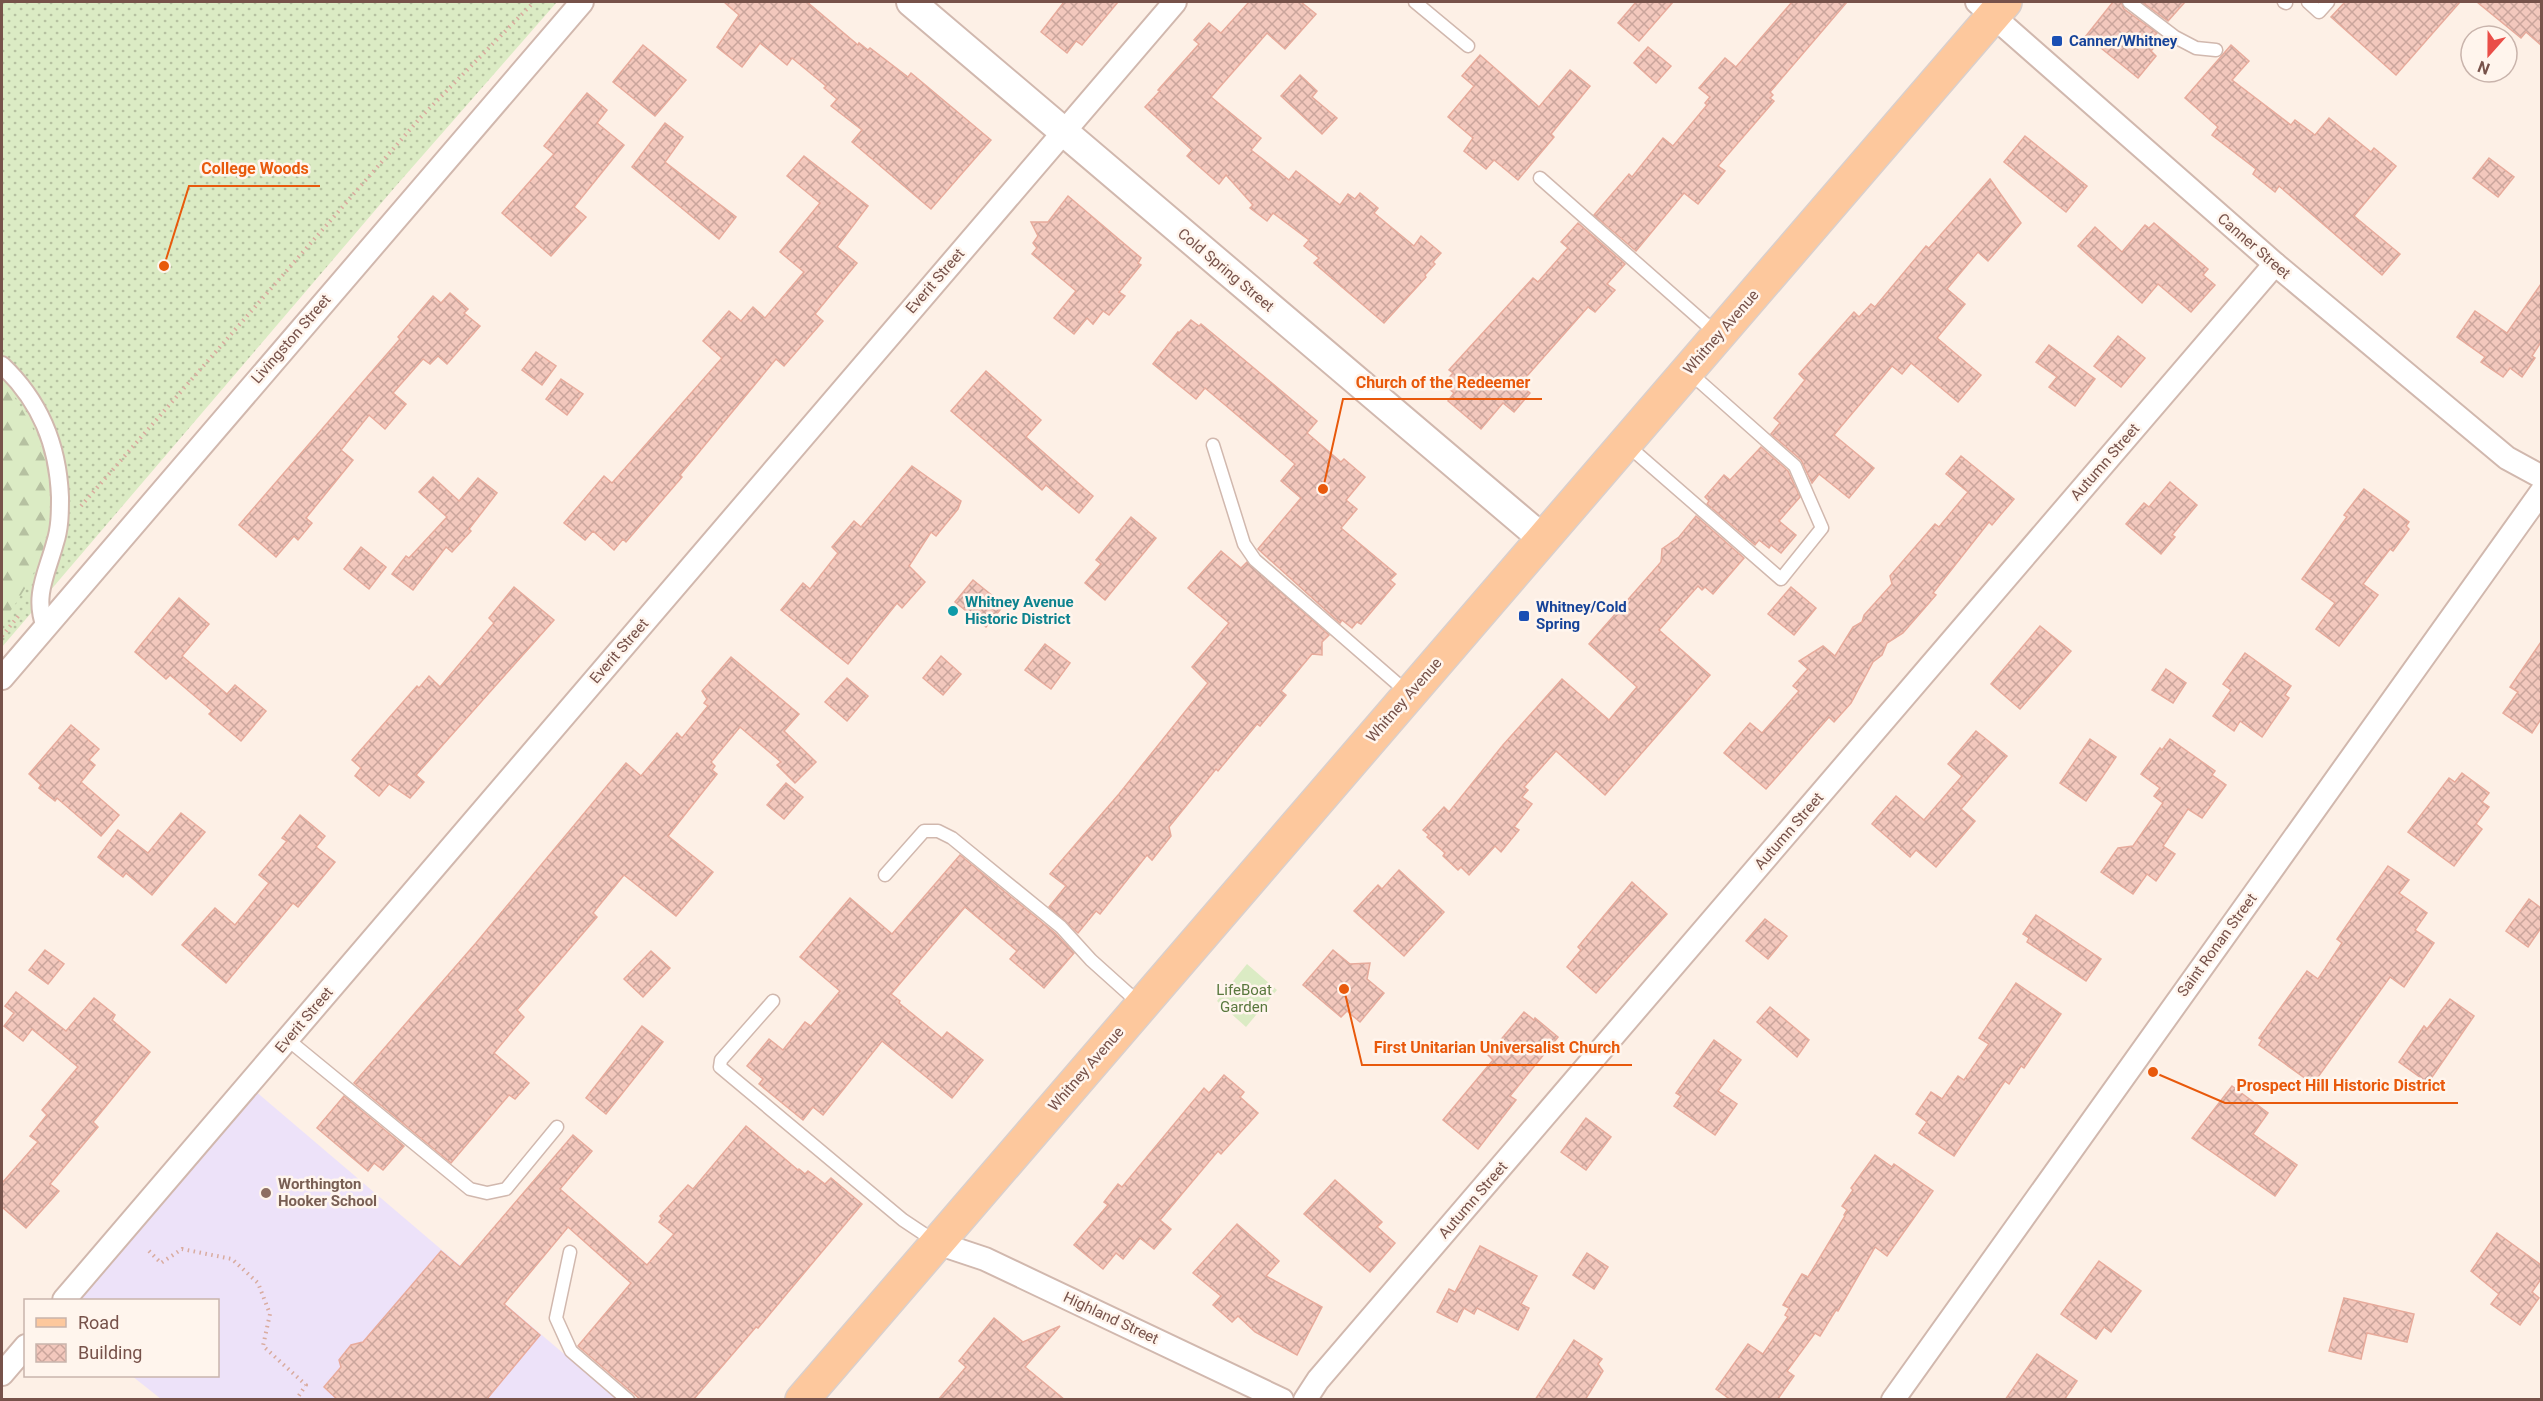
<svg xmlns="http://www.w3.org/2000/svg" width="2543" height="1401" font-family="Roboto,sans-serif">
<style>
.education{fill:#ede2f9}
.grass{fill:url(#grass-dots)}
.forest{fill:url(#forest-firs)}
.garden{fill:#dbebc4}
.building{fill:url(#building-cross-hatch);stroke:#e7ab9c;stroke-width:1.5}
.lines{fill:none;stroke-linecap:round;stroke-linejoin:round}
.service-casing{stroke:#d1b8ae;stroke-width:15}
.pedestrian-casing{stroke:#d1b8ae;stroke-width:20}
.minor-casing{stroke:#d1b8ae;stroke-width:26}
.tertiary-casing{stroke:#d1b8ae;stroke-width:32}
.primary-casing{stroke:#d9cfcc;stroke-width:36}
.path{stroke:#d9ab9f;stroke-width:4;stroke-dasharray:1.5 4.5;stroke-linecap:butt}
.service{stroke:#fff;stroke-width:12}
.pedestrian{stroke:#fff;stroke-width:16}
.minor{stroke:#fff;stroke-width:22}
.tertiary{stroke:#fff;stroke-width:28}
.primary{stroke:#fdc89d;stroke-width:33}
.transit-dot{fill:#1a4fb4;stroke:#fff5ed;stroke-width:2}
.culture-dot{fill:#0f9aa8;stroke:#fff5ed;stroke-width:2}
.education-dot{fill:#8d6e63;stroke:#fff5ed;stroke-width:2}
.labels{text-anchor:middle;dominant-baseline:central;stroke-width:5;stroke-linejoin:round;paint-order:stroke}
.transit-label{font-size:15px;font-weight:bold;fill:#164399;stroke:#fff5ed;text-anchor:start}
.street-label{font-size:15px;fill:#77524a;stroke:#fff5ed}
.culture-label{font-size:15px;font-weight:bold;fill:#0d838f;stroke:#fff5ed;text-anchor:start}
.park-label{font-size:15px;fill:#59783e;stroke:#fff5ed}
.education-label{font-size:15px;font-weight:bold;fill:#785e54;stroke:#fff5ed;text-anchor:start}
.leader{fill:none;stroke:#e8590c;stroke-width:2}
.callout-dot{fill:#e8590c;stroke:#fff5ed;stroke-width:2}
.callout-label{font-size:16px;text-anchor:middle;font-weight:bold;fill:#e8590c;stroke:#fff5ed;stroke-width:5;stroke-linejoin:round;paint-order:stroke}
</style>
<defs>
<pattern id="grass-dots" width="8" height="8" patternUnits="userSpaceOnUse" patternTransform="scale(1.5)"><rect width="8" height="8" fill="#dbebc4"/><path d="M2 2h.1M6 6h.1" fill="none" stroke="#b6c1a1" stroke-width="1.8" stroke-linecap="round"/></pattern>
<pattern id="forest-firs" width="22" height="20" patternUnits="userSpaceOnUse" patternTransform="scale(1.5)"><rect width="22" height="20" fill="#dbebc4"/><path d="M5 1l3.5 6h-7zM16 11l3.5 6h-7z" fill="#b6c1a1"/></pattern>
<pattern id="building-cross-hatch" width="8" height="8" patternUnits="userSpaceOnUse" patternTransform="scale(1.5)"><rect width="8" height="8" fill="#f3c8bd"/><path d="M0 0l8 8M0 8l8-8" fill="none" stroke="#caa59c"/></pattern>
</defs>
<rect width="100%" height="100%" fill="#fdf0e6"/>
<path class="education" d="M248,1085L617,1399H161L132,1376H218V1300H64Z"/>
<path class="grass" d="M2,2H557L395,187L2,647Z"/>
<path class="forest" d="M2,380C19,402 38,433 45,460C53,490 50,536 38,564C29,584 15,605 2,623Z"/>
<path class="garden" d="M1247,964L1277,990L1246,1027L1217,1001Z"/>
<g class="building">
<path d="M724,2H807L858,45L859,43L868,50L870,48L908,77L911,73L991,140L931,209L852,142L862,130L831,106L837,99L824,88L826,86L792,58L787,65L760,43L742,67L717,47L739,15Z"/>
<path d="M1064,2H1118L1082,45L1076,41L1067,53L1041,32Z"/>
<path d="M1249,2H1301L1316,14L1285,49L1267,33L1211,97L1261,138L1251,150L1289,180L1296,171L1340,205L1348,194L1355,199L1360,193L1378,208L1374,213L1414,246L1421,236L1441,253L1433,262L1435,264L1425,275L1426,277L1384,323L1314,263L1319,258L1304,246L1309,240L1273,213L1267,221L1250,208L1253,205L1226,175L1219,184L1187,156L1192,150L1145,107L1160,91L1158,90L1199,44L1194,40L1209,23L1221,33Z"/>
<path d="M1636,2H1673L1639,41L1618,23Z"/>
<path d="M1792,2H1847L1770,92L1773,95L1770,98L1774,101L1718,166L1725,171L1698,204L1684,193L1636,251L1594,215L1629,174L1632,177L1663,138L1673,146L1707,105L1705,103L1710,97L1699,88L1725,58L1736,67Z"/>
<path d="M2113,2H2121L2124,9L2157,33L2150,40L2156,45L2151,51L2156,56L2138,78L2086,36Z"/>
<path d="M2142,2H2185L2168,21Z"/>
<path d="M2345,2H2460L2396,75L2331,17Z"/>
<path d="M2477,2H2541V45L2526,32L2521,38Z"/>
<path d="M643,45L686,80L655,116L613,82Z"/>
<path d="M2231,45L2249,61L2232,80L2291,125L2295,120L2315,135L2329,118L2371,152L2374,148L2396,166L2354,216L2400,254L2382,275L2279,186L2275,192L2253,174L2256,169L2212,135L2218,127L2185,98Z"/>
<path d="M1648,47L1671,66L1656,83L1634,63Z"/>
<path d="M1480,55L1539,107L1570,70L1590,86L1551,134L1554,137L1518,180L1494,160L1486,169L1464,151L1473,138L1448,117L1474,86L1462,76Z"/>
<path d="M1300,75L1317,91L1312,97L1337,118L1322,134L1281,96Z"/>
<path d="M587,93L607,110L597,123L624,145L574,207L586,217L551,256L502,213L554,154L544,146Z"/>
<path d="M665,123L683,137L665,162L736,217L719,239L632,167Z"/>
<path d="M2025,136L2087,186L2066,212L2004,162Z"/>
<path d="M804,156L868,206L837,247L857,263L815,314L823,321L784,366L776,359L680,475L682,477L626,542L623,539L614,550L593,531L585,540L564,523L604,476L612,483L722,358L703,341L729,311L741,321L753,307L765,318L804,272L780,252L820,203L787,176Z"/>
<path d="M2489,158L2514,177L2498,197L2473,178Z"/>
<path d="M1990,179L2021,223L1988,261L1978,252L1947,289L1965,304L1937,338L1981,375L1958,402L1911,363L1902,374L1892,366L1834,435L1874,468L1849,498L1819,474L1812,483L1801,460L1771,434L1780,423L1774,418L1805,380L1799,374L1854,312L1859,317L1871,304L1875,307L1926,246L1929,248Z"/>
<path d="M1068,196L1141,258L1138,263L1141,265L1119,292L1125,296L1109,315L1103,311L1093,324L1087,318L1074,334L1054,318L1076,291L1032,254L1037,248L1033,243L1038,236L1031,222H1048Z"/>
<path d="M1578,223L1625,264L1607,284L1615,290L1595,312L1588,307L1520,384L1530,393L1514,412L1503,403L1481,429L1448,401L1454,393L1443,384L1453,373L1449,370L1533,278L1538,282L1568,248L1561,242Z"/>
<path d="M2154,223L2208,269L2203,275L2215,285L2191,312L2158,284L2142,303L2078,246L2095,227L2122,252L2145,225L2149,228Z"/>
<path d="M2541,284V342L2532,356L2535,358L2522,377L2510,368L2503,377L2481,362L2485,357L2457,337L2475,311L2507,333Z"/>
<path d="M450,293L468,309L464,313L480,326L447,364L438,356L430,364L423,359L393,393L406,404L385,429L369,415L341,450L353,460L306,518L312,523L298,540L294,536L276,557L239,525L400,339L398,337L433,296L441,303Z"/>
<path d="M1191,320L1199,326L1201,324L1218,338L1317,421L1307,433L1341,462L1344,459L1365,477L1346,500L1357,509L1341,528L1396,574L1390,580L1395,584L1361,624L1357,622L1352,628L1342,620L1340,623L1258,549L1301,498L1281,481L1295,464L1205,388L1196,399L1153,364L1178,332L1179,333Z"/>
<path d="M2118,336L2145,358L2121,387L2094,366Z"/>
<path d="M2049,345L2095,379L2075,406L2049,387L2057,377L2036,362Z"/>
<path d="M536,352L556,366L542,385L522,370Z"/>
<path d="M986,371L1041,420L1026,437L1093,496L1079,513L1046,485L1042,490L951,411Z"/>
<path d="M561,379L583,394L567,415L546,399Z"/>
<path d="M1761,447L1788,471L1800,497L1779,521L1796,535L1781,553L1771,545L1769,548L1759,540L1755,545L1707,504L1709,501L1705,497L1724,475L1730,480Z"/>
<path d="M1961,456L2014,499L1992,525L1989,522L1933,593L1936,595L1903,633L1887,643L1882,655L1873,662L1851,703L1834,722L1829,717L1766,789L1724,753L1750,723L1762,733L1799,691L1793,686L1808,669L1799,661L1823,646L1835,656L1853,627L1862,622L1864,615L1892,584L1890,576L1935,524L1939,527L1968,492L1946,474Z"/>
<path d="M912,466L961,501L958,509L936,536L931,532L909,566L925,582L902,608L897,603L848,664L781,610L803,583L810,589L838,553L832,547L854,521L861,527Z"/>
<path d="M433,477L459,501L478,478L497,493L469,529L471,531L452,552L446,547L413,590L392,574L406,556L409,558L447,517L419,492Z"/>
<path d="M2170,482L2197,505L2172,535L2175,537L2161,554L2126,524L2144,503L2149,507Z"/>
<path d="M2364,489L2409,522L2406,526L2409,529L2393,551L2390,549L2363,584L2378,595L2339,646L2316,629L2335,603L2302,579L2347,517L2344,515Z"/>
<path d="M1696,516L1744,558L1713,594L1705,587L1702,590L1698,586L1659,630L1710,675L1605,795L1556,751L1524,787L1528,790L1522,797L1532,804L1514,827L1519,830L1501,852L1495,846L1469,875L1461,867L1458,870L1443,856L1445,853L1427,837L1429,835L1423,830L1444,807L1449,812L1503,745L1562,679L1609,720L1637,687L1589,644L1661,562L1662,549L1679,537Z"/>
<path d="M1131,517L1156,538L1105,600L1085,583L1101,564L1096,560Z"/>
<path d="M361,547L386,567L369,589L344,569Z"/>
<path d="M1221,551L1241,568L1247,562L1329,635L1322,642V655L1312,654L1281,691L1286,695L1260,726L1257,724L1218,771L1216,769L1169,827L1171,836L1152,860L1147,855L1100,914L1096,911L1078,933L1049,907L1066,886L1050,874L1119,794L1208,683L1192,667L1229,623L1188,588Z"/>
<path d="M973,580L1004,605L986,627L955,602Z"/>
<path d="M514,587L554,620L416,775L424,782L410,798L389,784L379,796L355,776L361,768L352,760L417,686L419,688L429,676L440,687L494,623L489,618Z"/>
<path d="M1791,587L1816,608L1794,635L1768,614Z"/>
<path d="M179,598L209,624L182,656L227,694L235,685L266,711L241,741L209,714L212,711L170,675L166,679L135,652Z"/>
<path d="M2040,626L2071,651L2020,709L1991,684Z"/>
<path d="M2541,642V719L2532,733L2503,713L2518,692L2510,687Z"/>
<path d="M1045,644L1070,663L1051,689L1025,670Z"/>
<path d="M2245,653L2291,686L2285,695L2289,698L2262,737L2240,721L2234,731L2213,716L2231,690L2223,684Z"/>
<path d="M941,656L961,674L943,695L923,678Z"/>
<path d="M731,657L799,714L784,731L816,762L795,783L777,765L781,762L740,727L711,762L715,766L712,770L717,774L668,836L713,872L676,916L624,875L593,913L597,917L517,1010L524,1017L494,1053L529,1083L515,1099L509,1095L451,1163L354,1083L476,943L626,763L641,776L677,733L682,738L708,706L704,703L707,699L702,691Z"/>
<path d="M2166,669L2186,683L2173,703L2152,690Z"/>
<path d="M847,678L868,696L847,721L825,702Z"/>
<path d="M71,725L99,749L89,760L95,765L81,782L119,815L101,836L57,798L55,801L39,788L41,785L29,774Z"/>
<path d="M1976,731L2007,756L1961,809L1975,821L1936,867L1916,850L1910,857L1872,824L1896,796L1924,820L1962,776L1948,764Z"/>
<path d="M2090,739L2116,757L2086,801L2060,783Z"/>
<path d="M2170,739L2215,771L2212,775L2226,785L2202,818L2188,809L2163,846L2175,854L2156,881L2147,874L2133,894L2101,872L2118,848L2133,846L2163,803L2154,796L2160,788L2141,774L2160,748L2162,750Z"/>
<path d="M2462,773L2489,793L2482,802L2489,807L2476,824L2482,829L2454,866L2408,832L2449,778L2455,782Z"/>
<path d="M786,783L803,797L784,819L767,805Z"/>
<path d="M181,813L205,832L152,895L126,873L123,877L98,857L118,830L148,853Z"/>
<path d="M300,815L325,836L316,847L335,862L298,907L293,903L226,983L182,945L215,908L235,925L269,883L259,875L287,841L282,838Z"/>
<path d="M960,855L1055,933L1074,953L1044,988L1010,959L1017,951L965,907L891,994L900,1001L899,1003L942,1038L947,1032L983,1060L952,1098L882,1041L823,1115L813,1107L803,1120L759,1084L763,1079L747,1066L769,1039L783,1050L805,1022L811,1026L840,991L800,957L850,898L892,934Z"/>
<path d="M2388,866L2409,880L2399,893L2427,913L2415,930L2434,943L2404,987L2390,977L2313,1084L2259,1045L2262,1040L2259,1038L2307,971L2318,979L2342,943L2337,939Z"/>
<path d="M1399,870L1444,912L1404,956L1354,911L1378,885L1382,889Z"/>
<path d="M1632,882L1667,914L1596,993L1567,967L1581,950L1578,947Z"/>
<path d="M2529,899L2541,908V928L2528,947L2506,931Z"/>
<path d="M2036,915L2101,959L2086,981L2027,942L2029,938L2023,934Z"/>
<path d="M1765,919L1787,936L1768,959L1746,941Z"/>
<path d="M45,950L64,964L48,984L29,970Z"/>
<path d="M1333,950L1350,964L1370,963L1367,979L1384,993L1360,1022L1347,1011L1341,1017L1303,985Z"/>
<path d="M651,951L670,968L643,997L624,979Z"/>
<path d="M2016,983L2061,1014L2024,1068L2021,1066L2009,1084L2005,1081L1954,1156L1919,1133L1927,1122L1916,1114L1931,1092L1942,1099L1958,1076L1964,1080L1989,1044L1979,1038Z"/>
<path d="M16,992L66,1031L94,998L115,1015L112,1020L150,1052L93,1122L98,1127L50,1184L59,1191L26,1228L2,1207V1183L38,1142L30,1136L47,1115L42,1110L78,1067L32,1029L23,1041L4,1026L14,1013L5,1006Z"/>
<path d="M2450,999L2474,1016L2428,1083L2399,1062L2424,1026L2427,1029Z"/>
<path d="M1770,1007L1809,1040L1797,1057L1757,1022Z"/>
<path d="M1524,1012L1534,1020L1535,1018L1558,1037L1510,1096L1516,1100L1478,1149L1443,1120L1493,1060L1488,1055Z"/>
<path d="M642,1026L663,1042L606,1114L586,1098Z"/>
<path d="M1714,1040L1741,1060L1718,1091L1737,1104L1715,1135L1674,1106L1681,1096L1676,1093Z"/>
<path d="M1224,1075L1244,1092L1240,1097L1258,1113L1221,1154L1218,1151L1160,1220L1171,1229L1154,1249L1140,1238L1123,1259L1116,1253L1103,1269L1074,1245L1108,1205L1104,1202L1118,1184L1122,1187L1204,1088L1209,1093Z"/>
<path d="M2232,1086L2268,1113L2253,1134L2297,1165L2275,1196L2192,1138Z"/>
<path d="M344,1096L404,1146L383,1170L374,1163L368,1171L317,1128Z"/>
<path d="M1586,1118L1611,1137L1586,1170L1561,1152Z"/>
<path d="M746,1126L798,1170L799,1169L805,1174L808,1171L825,1184L831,1178L862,1204L758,1328L756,1327L693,1400H641L578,1346L631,1283L568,1227L504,1304L540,1335L486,1400H338L324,1387L341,1367L339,1360L351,1345L363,1342L441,1251L460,1267L573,1135L592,1151L560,1189L647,1265L674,1234L659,1222L662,1218L660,1216L688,1185L693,1189Z"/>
<path d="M1875,1155L1892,1167L1894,1164L1933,1191L1887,1256L1875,1247L1838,1311L1836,1310L1820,1336L1815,1333L1787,1371L1794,1376L1777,1400H1731L1716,1389L1748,1344L1763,1354L1788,1317L1785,1315L1789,1308L1783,1305L1802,1274L1808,1277L1845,1216L1844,1215L1847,1210L1842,1206L1853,1190L1851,1188Z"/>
<path d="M1335,1180L1382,1222L1377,1227L1395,1243L1370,1272L1304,1214Z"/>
<path d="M1237,1224L1279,1261L1266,1276L1322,1307L1297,1355L1255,1332L1238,1316L1232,1322L1213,1305L1221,1296L1193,1273Z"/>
<path d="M2497,1233L2541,1265V1279L2532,1292L2539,1298L2520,1325L2491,1304L2499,1294L2471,1271Z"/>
<path d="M1480,1246L1537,1276L1521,1304L1529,1308L1518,1330L1477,1308L1474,1314L1464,1308L1457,1322L1437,1312L1449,1289L1455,1292Z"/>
<path d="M1587,1253L1608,1267L1594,1289L1573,1275Z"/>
<path d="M2099,1261L2141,1291L2111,1332L2104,1327L2096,1339L2061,1314Z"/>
<path d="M2344,1298L2414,1314L2407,1342L2367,1333L2361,1359L2329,1351Z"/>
<path d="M994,1318L1023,1342L1060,1326L1025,1367L1065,1400H938L966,1367L959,1361Z"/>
<path d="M1574,1340L1602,1359L1598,1364L1603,1371L1585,1400H1535Z"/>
<path d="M2037,1354L2077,1381L2064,1400H2005Z"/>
</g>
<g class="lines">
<defs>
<g id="service">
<path d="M1415,2L1468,46"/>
<path d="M2129,2L2175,37L2196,48L2216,50"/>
<path d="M2284,2L2286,3"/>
<path d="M2308,2L2319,12L2328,2"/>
<path d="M1540,178L1717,334"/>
<path d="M1626,444L1781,579L1822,528L1795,466L1689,372"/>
<path d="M1213,445L1244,544L1255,560L1408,693"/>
<path d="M885,875L924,831H938L952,838L1061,927L1091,960L1140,1004"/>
<path d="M773,1001L721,1060L720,1067L903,1220L936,1242"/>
<path d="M287,1039L470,1189L487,1193L506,1189L557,1127"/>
<path d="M570,1252L556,1318L571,1351L628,1400"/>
</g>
<path id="pedestrian" d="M2,365C40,401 58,444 60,497C60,512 60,528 55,543C47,573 33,596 45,627"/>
<g id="minor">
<path d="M1977,2L2275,264L2507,458L2542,477"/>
<path d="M2,678L582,2"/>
<path d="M937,1243L985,1259L1282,1400"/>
<path d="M64,1300L1175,2"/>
<path d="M2,1374L26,1346"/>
<path d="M1305,1400L1318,1380L2275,264"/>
<path d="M1893,1400L2542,491"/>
</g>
<path id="tertiary" d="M911,2L1543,539"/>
<path id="primary" d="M802,1400L2005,2"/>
</defs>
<use href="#service" class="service-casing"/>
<use href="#pedestrian" class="pedestrian-casing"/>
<use href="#minor" class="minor-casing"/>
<use href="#tertiary" class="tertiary-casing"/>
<use href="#primary" class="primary-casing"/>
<g class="path">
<path d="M81,506L421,117L534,2"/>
<path d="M2,636L20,614"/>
<path d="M149,1251L161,1263L182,1249L232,1259L258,1283L270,1314L263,1346L306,1385L296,1400"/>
</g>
<use href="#service" class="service"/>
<use href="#pedestrian" class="pedestrian"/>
<use href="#minor" class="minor"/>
<use href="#tertiary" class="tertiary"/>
<use href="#primary" class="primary"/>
</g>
<g class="transit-dot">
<rect x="2051" y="35" width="12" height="12" rx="3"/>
<rect x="1518" y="610" width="12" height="12" rx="3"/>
</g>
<circle class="culture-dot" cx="953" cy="611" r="6"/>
<circle class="education-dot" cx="266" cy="1193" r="6"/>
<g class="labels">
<g class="transit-label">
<text x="2069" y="41">Canner/Whitney</text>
<text x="1536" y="607">Whitney/Cold<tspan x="1536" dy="17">Spring</tspan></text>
</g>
<g class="street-label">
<text transform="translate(2254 246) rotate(41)">Canner Street</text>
<text transform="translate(1226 270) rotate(40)">Cold Spring Street</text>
<text transform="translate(935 281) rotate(-49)">Everit Street</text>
<text transform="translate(1721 332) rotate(-49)">Whitney Avenue</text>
<text transform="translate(291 339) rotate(-49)">Livingston Street</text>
<text transform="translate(2105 462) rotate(-49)">Autumn Street</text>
<text transform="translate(619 651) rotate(-49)">Everit Street</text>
<text transform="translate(1404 700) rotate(-49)">Whitney Avenue</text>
<text transform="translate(1789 831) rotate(-49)">Autumn Street</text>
<text transform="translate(2217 945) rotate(-54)">Saint Ronan Street</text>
<text transform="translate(304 1020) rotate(-50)">Everit Street</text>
<text transform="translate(1086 1069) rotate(-49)">Whitney Avenue</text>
<text transform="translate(1473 1200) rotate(-49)">Autumn Street</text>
<text transform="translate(1111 1318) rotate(25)">Highland Street</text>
</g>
<g class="culture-label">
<text x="965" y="602">Whitney Avenue<tspan x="965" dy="17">Historic District</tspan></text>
</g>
<g class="park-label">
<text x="1244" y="990">LifeBoat<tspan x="1244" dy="17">Garden</tspan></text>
</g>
<g class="education-label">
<text x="278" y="1184">Worthington<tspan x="278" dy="17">Hooker School</tspan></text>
</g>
</g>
<path class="leader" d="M164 266L189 186H320M1323 489L1343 399H1542M1344 989L1362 1065H1632M2153 1072L2225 1103H2458"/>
<g class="callout-dot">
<circle cx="164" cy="266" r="6"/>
<circle cx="1323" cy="489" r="6"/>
<circle cx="1344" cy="989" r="6"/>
<circle cx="2153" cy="1072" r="6"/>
</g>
<g class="callout-label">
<text x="255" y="174">College Woods</text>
<text x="1443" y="388">Church of the Redeemer</text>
<text x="1497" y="1053">First Unitarian Universalist Church</text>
<text x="2341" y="1091">Prospect Hill Historic District</text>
</g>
<rect width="2543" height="1401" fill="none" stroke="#77524a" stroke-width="6"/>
<rect x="24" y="1299" width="195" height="78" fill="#fff5ed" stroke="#c9b4ac" stroke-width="1.5"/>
<rect x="36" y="1318" width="30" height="9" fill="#fdc89d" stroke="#c9b4ac" stroke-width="1.5"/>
<text x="78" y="1329" font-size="18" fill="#77524a">Road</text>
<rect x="36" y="1344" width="30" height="18" fill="url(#building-cross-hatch)" stroke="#c9b4ac" stroke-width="1.5"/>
<text x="78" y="1359" font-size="18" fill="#77524a">Building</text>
<g transform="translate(2489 54) rotate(201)"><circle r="28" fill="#fff5ed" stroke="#c9b4ac" stroke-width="1.5"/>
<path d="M0-4.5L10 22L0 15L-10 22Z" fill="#ea4e48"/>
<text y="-9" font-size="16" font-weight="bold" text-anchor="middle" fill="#77524a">N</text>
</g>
</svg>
